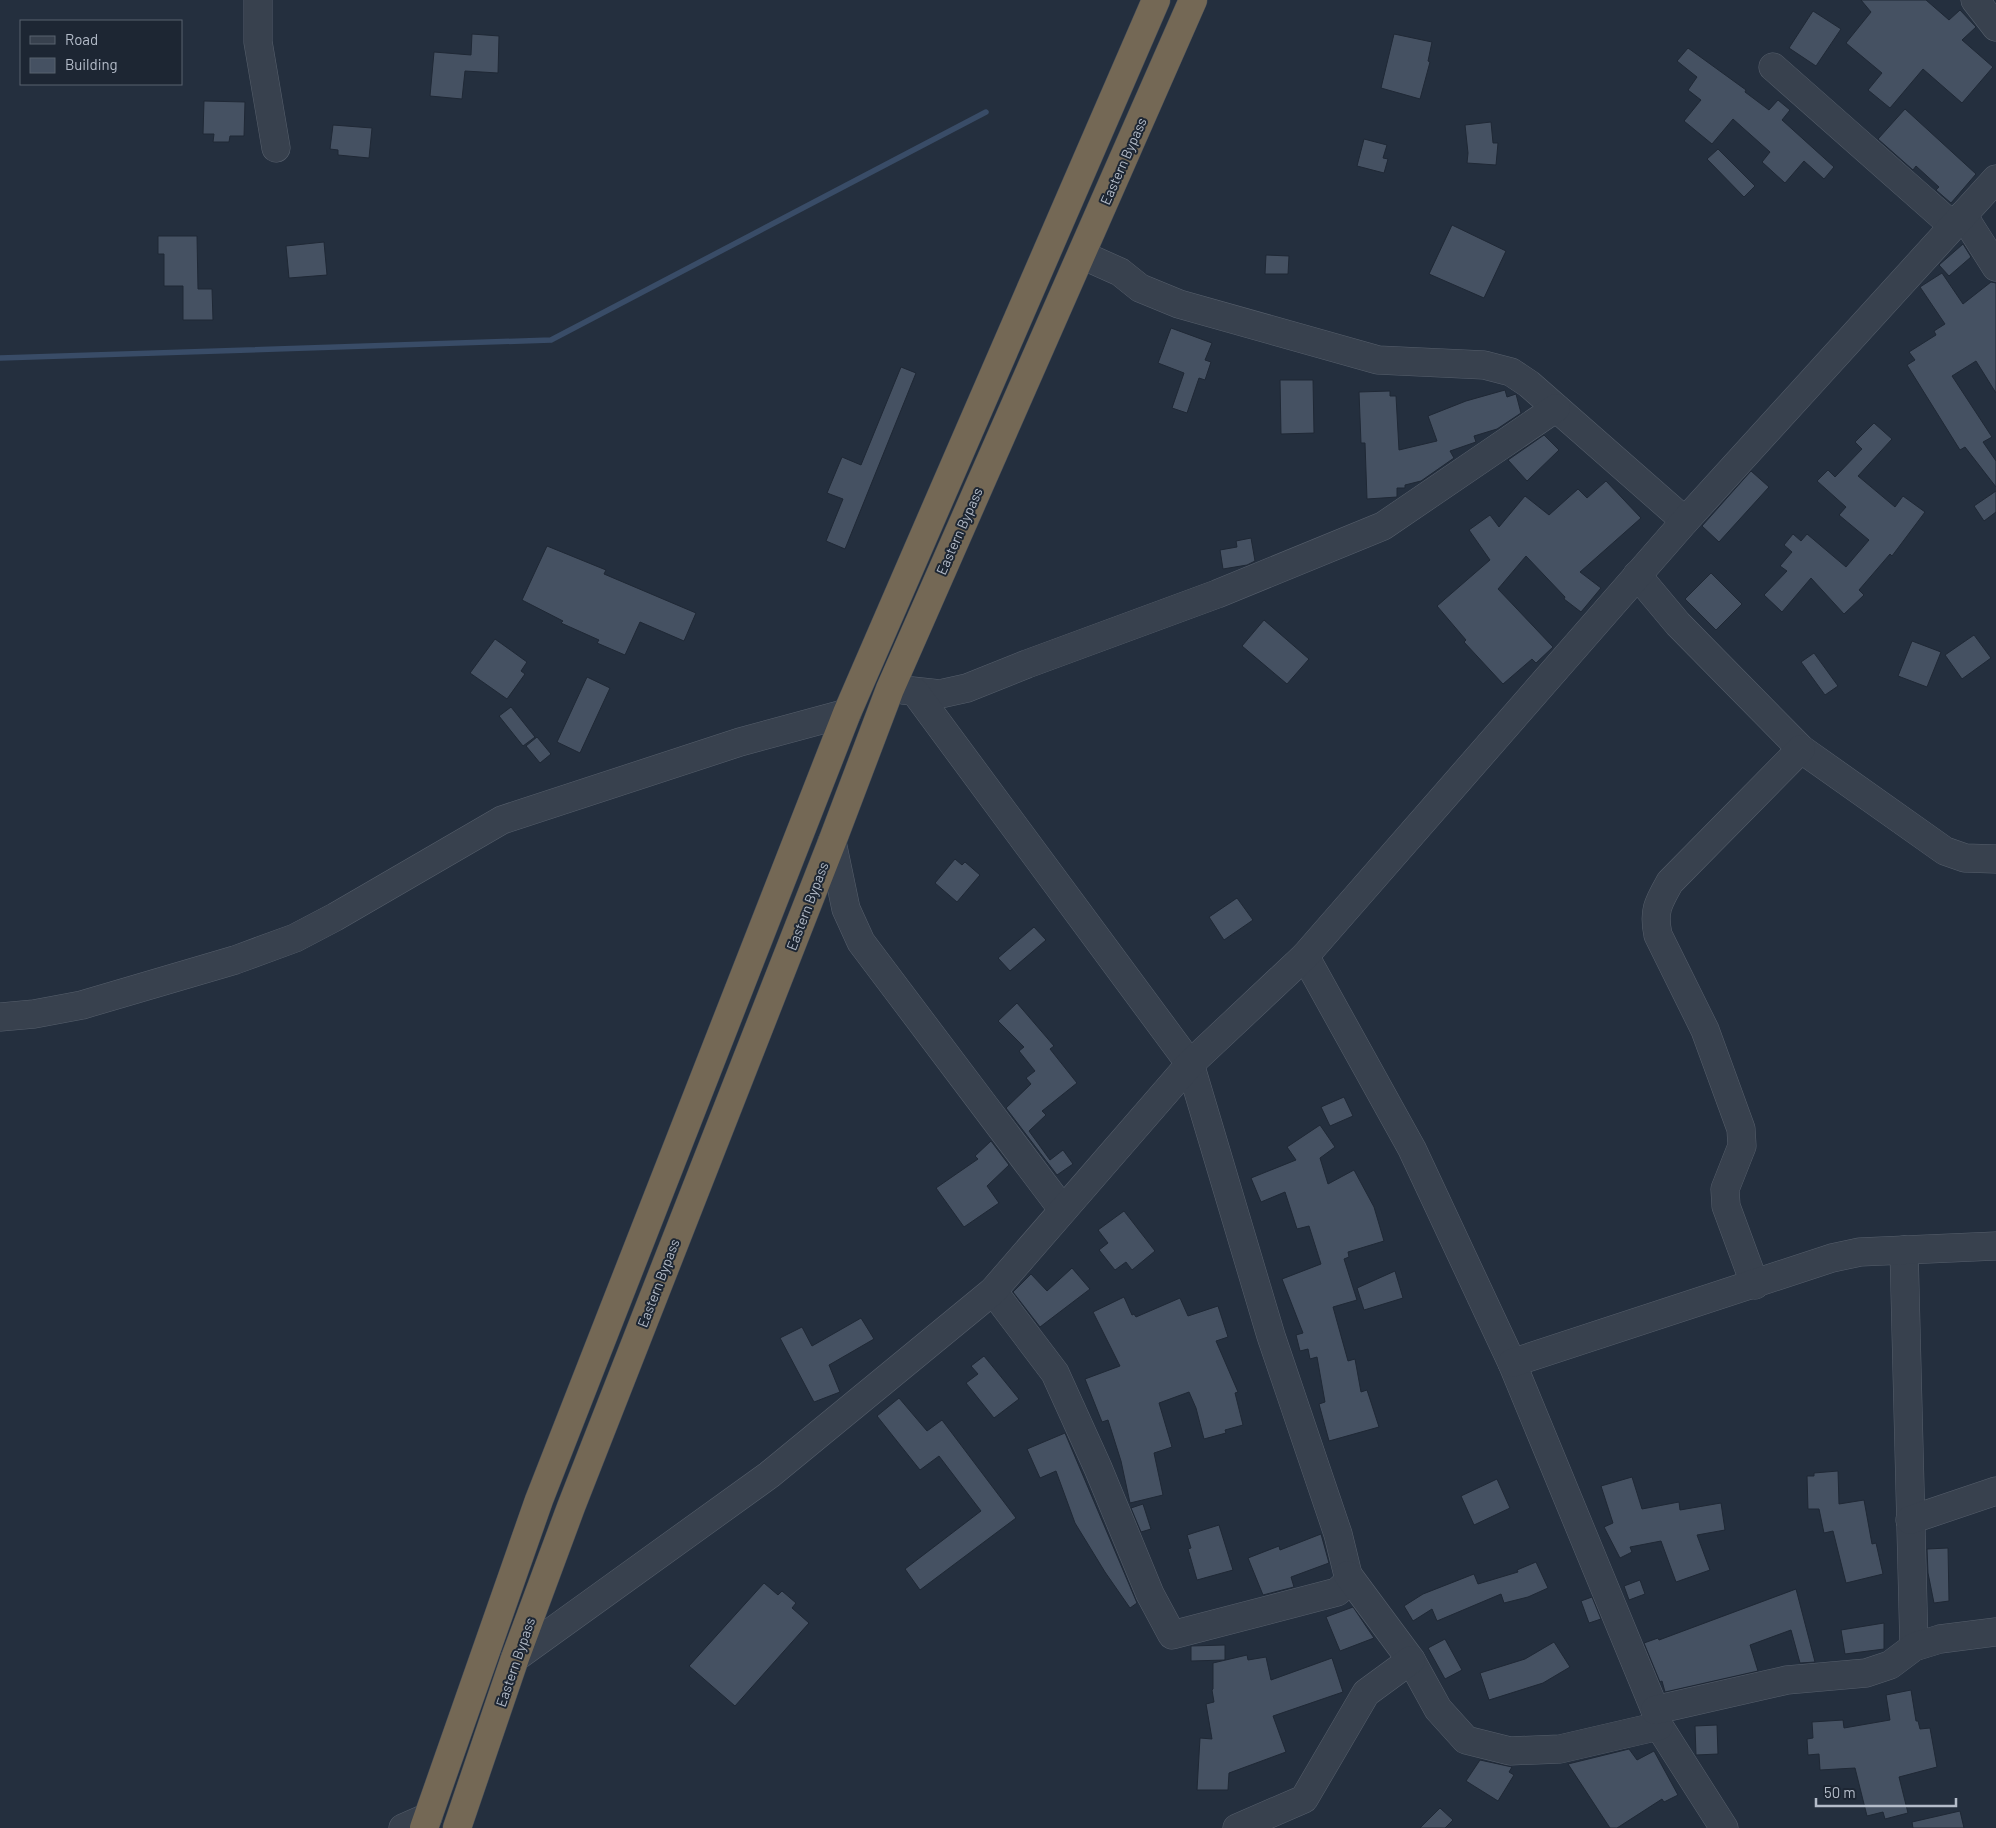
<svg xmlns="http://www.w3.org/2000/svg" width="1996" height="1828" font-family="Barlow,sans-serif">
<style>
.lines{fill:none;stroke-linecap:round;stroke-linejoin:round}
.stream{stroke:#394c67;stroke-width:5.5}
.building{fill:#455162;stroke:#1f2835}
.minor-casing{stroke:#565f6c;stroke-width:29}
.highway-casing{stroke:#434c59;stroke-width:29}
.minor{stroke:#38414e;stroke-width:28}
.highway{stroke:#746855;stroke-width:28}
.labels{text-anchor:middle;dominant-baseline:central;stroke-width:4;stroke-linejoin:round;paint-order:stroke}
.street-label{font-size:14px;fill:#b4bcc9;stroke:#1d2633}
</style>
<rect width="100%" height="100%" fill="#242f3e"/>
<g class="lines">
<path class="stream" d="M0,358L551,340L986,112"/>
</g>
<g class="building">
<path d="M1861,0H1926L1949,20L1960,10L1976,27L1962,40L1993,67L1962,103L1923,69L1890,108L1868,90L1882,73L1846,43L1871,12Z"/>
<path d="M1813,11L1841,29L1816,66L1789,48Z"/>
<path d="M472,34L499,36L498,73L465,71L462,99L430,96L434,52L471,55Z"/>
<path d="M1394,34L1432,42L1428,61L1430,62L1420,99L1381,88Z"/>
<path d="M1688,48L1746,90L1745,92L1769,110L1778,100L1790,110L1782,120L1834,167L1824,179L1804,161L1785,183L1762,162L1770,152L1733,119L1712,144L1684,121L1701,100L1688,90L1697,77L1677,61Z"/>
<path d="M204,101L245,102L244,136H230L229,142H213L214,134H203Z"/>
<path d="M1905,109L1976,174L1951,203L1936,190L1939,187L1916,166L1913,170L1878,139Z"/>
<path d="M1491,122L1493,143H1498L1496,165L1467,163L1468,153L1465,125Z"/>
<path d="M333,125L372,128L369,158L338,155V150L330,149Z"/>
<path d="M1364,139L1387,145L1383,158L1388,159L1384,173L1357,166Z"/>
<path d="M1718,149L1755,186L1744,197L1707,159Z"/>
<path d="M1452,225L1506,251L1484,298L1429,274Z"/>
<path d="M158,236H197L198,289H212L213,320H183V286H164V254H158Z"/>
<path d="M324,242L327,275L289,278L286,246Z"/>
<path d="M1963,244L1971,257L1949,276L1939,265Z"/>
<path d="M1266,255L1289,256L1288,274H1265Z"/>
<path d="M1942,273L1963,304L1991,282L1996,283V393L1976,361L1952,376L1992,437L1983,442L1996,461V487L1965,447L1960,450L1907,365L1915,360L1909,352L1936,335L1934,331L1945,324L1920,287Z"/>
<path d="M1171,328L1212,343L1205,360L1211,362L1205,380L1199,378L1187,413L1172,408L1184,373L1158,363Z"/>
<path d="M901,367L916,373L845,549L826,541L843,499L827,493L842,457L861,465Z"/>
<path d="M1280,380H1313L1314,433L1281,434Z"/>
<path d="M1505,390L1507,397L1516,394L1521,413L1497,429L1474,436L1476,442L1450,451L1454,458L1421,481L1405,485V488H1397V497L1367,499L1365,443H1361L1359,392L1390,391V396H1396L1399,450L1437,441L1428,416L1466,401Z"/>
<path d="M1874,423L1892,439L1858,476L1895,507L1903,496L1925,512L1892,556L1890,554L1859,590L1864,595L1844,614L1811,578L1782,612L1764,595L1787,571L1780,566L1792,552L1784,545L1793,534L1801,541L1807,534L1846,567L1869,540L1839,515L1846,507L1817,481L1828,470L1835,477L1862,449L1855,442Z"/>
<path d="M1544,435L1559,450L1527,481L1508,460Z"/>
<path d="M1751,471L1769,487L1719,542L1702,526Z"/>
<path d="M1606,481L1641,518L1580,572L1601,588L1581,612L1564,599L1565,597L1526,556L1498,589L1553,647L1536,663L1532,659L1503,684L1464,642L1466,640L1437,606L1490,560L1469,530L1490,515L1499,527L1525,496L1549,515L1578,489L1587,498Z"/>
<path d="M1996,491V512L1984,521L1974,506Z"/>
<path d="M1251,538L1255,561L1247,565L1223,569L1220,550L1237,547L1236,541Z"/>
<path d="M547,546L606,570L604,574L696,613L684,641L640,622L625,655L597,643L599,640L561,623L563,621L522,600Z"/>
<path d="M1711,573L1742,604L1716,630L1685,599Z"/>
<path d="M1264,620L1309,659L1287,684L1242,646Z"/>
<path d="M1974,635L1991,658L1962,679L1945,655Z"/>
<path d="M495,639L527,662L521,671L525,674L507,699L470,673Z"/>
<path d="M1912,641L1941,652L1927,687L1898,676Z"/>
<path d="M1814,653L1838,686L1825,695L1801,662Z"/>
<path d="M587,677L610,688L580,753L557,742Z"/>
<path d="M511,707L535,737L523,746L499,716Z"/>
<path d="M537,737L551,754L540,763L526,746Z"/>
<path d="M955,859L962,865L965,862L980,875L957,902L935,883Z"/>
<path d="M1237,898L1253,920L1224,940L1209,917Z"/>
<path d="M1034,927L1046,940L1010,971L998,958Z"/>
<path d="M1017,1003L1054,1046L1050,1049L1077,1083L1042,1111L1046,1115L1029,1131L1050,1160L1063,1150L1073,1164L1057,1175L1006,1108L1031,1084L1026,1078L1035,1071L1019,1051L1024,1047L998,1021Z"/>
<path d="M1344,1097L1353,1116L1330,1126L1321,1107Z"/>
<path d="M1320,1125L1335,1147L1320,1158L1328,1184L1354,1170L1374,1207L1384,1241L1348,1252L1349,1257L1344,1259L1357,1300L1333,1307L1348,1361L1355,1359L1361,1392L1367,1390L1379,1427L1329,1441L1319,1404L1325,1402L1317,1357L1310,1359L1308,1349L1300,1351L1296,1335L1303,1333L1282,1279L1321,1264L1309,1226L1297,1229L1285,1192L1261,1202L1251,1178L1296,1160L1287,1147Z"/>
<path d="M991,1141L1009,1165L987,1186L999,1203L964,1227L936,1188L978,1159L975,1156Z"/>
<path d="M1124,1211L1155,1251L1132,1270L1126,1262L1115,1270L1099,1250L1108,1243L1098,1230Z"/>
<path d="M1072,1268L1090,1289L1040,1327L1013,1292L1031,1274L1047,1291Z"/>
<path d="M1395,1271L1403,1298L1364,1310L1357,1288Z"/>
<path d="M1124,1297L1132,1315L1134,1314L1136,1317L1180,1298L1188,1316L1218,1306L1228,1337L1216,1341L1238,1392L1235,1393L1243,1425L1225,1430L1226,1433L1204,1439L1196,1408L1189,1392L1159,1403L1172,1447L1154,1453L1163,1495L1130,1503L1121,1461L1108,1420L1102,1422L1085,1379L1120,1366L1093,1312Z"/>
<path d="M861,1318L874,1339L829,1365L840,1392L814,1402L780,1338L802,1327L812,1346Z"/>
<path d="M984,1356L1019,1399L994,1418L966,1383L978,1374L971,1366Z"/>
<path d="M899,1398L927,1431L942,1420L1016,1518L920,1590L905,1569L981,1511L939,1456L920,1470L877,1416Z"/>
<path d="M1065,1433L1137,1603L1130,1608L1105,1572L1075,1523L1056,1471L1040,1478L1027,1449Z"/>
<path d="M1838,1471L1839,1504L1864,1500L1872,1544L1876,1543L1883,1574L1846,1583L1833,1531L1824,1533L1819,1509H1808L1807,1476H1814V1473Z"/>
<path d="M1632,1477L1642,1509L1679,1502L1680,1510L1721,1503L1725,1530L1697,1535L1710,1570L1676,1582L1661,1541L1630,1547L1632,1552L1620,1558L1604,1527L1613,1523L1601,1486Z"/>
<path d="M1497,1479L1510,1508L1474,1525L1461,1496Z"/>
<path d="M1143,1504L1151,1529L1141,1532L1131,1508Z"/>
<path d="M1219,1525L1233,1570L1197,1580L1188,1549L1191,1548L1187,1535Z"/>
<path d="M1321,1534L1329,1563L1291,1577L1294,1587L1263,1595L1248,1558L1279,1546L1280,1550Z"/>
<path d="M1948,1548L1949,1601L1934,1603L1928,1573L1927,1549Z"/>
<path d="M1536,1562L1548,1588L1528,1597L1504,1603L1501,1594L1437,1621L1432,1609L1413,1621L1404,1606L1423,1594L1474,1574L1478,1584L1518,1572L1517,1570Z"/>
<path d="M1640,1580L1645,1594L1629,1600L1624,1586Z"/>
<path d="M764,1583L778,1595L782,1591L796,1603L792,1608L809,1623L735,1706L689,1666Z"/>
<path d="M1796,1589L1815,1662L1800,1663L1791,1630L1750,1645L1758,1671L1665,1692L1662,1681L1660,1682L1644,1643L1658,1638L1659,1640Z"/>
<path d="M1592,1597L1601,1619L1589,1623L1581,1601Z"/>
<path d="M1353,1607L1374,1638L1340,1651L1326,1617Z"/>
<path d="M1884,1623V1649L1845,1654L1841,1630Z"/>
<path d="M1445,1639L1462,1670L1445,1679L1428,1648Z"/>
<path d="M1554,1642L1570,1667L1543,1683L1489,1700L1480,1673L1525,1659Z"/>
<path d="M1225,1645V1660L1191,1661V1646Z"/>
<path d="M1247,1655L1248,1660L1266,1657L1271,1680L1332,1658L1343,1692L1273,1716L1286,1752L1229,1773L1228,1790H1197L1200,1738L1212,1739L1206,1704L1214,1702L1212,1690L1213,1689V1663Z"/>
<path d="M1911,1690L1916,1721H1918L1920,1729L1930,1728L1937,1767L1899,1777L1908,1813L1885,1819L1883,1812L1867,1816L1855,1768L1820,1770L1819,1754L1808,1755L1807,1739L1813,1738L1812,1722L1843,1720L1844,1728L1890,1720L1886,1695Z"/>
<path d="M1717,1725L1718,1754L1696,1755L1695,1726Z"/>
<path d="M1629,1749L1637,1760L1654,1751L1678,1795L1664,1802L1662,1799L1617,1828H1610L1568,1764Z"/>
<path d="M1480,1760L1512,1767L1509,1772L1514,1775L1498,1801L1466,1781Z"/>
<path d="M1440,1808L1453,1820L1445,1828H1420Z"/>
<path d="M1960,1811L1964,1828H1913L1912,1822Z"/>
</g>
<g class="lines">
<defs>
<g id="minor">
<path d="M258,0V42L276,148"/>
<path d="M1975,0L1996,27"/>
<path d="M1773,67L1953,226"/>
<path d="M1963,215L1996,267"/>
<path d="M1082,255L1120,272L1140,288L1179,304L1378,360L1484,365L1511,372L1529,384L1685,521"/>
<path d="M1637,575L1678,624L1801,749L1945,851L1965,858L1996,859"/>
<path d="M903,690L940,694L967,688L1027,664L1217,594L1383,526L1556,408"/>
<path d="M915,692L1190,1064L1271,1336L1338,1534L1348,1575L1346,1584L1337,1592L1172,1635L1150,1594L1098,1468L1055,1373L993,1291"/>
<path d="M832,842L846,909L861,942L1063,1210"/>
<path d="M1305,956L1412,1149L1512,1363L1655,1710L1659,1726L1724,1828"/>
<path d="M0,1017L34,1014L82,1005L235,960L295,938L335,917L502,820L740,742L847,713"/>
<path d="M1904,1250L1914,1647"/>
<path d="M1755,1285L1726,1206L1725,1189L1742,1146L1741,1129L1705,1030L1658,935C1653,911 1658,903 1670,882L1801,749"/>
<path d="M1512,1363L1832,1258L1860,1252L1996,1246"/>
<path d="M1910,1520L1996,1491"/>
<path d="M1348,1575L1411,1660L1438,1709L1466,1740L1510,1751L1560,1749L1659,1726"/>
<path d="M515,1658L769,1475L993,1291L1190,1064L1305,956L1685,521L1996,179"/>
<path d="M1655,1710L1787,1680L1866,1673L1890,1665L1914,1647L1940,1639L1996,1632"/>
<path d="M403,1828L428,1817"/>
<path d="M1237,1828L1304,1799L1366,1693L1411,1660"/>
</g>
<g id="highway">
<path d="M424,1828L539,1500L847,713L1156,0"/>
<path d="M457,1828L515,1658L571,1507L832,842L890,689L1193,0"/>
</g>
</defs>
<use href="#minor" class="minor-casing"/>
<use href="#highway" class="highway-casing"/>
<use href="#minor" class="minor"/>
<use href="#highway" class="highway"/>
</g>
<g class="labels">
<g class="street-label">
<text transform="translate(1123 161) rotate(-66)">Eastern Bypass</text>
<text transform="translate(959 531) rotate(-66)">Eastern Bypass</text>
<text transform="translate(807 906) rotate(-69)">Eastern Bypass</text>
<text transform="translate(658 1283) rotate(-69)">Eastern Bypass</text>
<text transform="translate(515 1662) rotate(-71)">Eastern Bypass</text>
</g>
</g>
<rect x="20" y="20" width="162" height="65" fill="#1d2633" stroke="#59626f"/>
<rect x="30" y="36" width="25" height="8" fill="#38414e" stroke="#59626f"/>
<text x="65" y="45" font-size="15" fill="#b4bcc9">Road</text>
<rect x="30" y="58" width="25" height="15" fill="#455162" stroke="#59626f"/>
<text x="65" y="70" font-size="15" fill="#b4bcc9">Building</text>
<path d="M1816 1798v8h140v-8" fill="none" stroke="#b4bcc9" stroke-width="2.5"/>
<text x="1824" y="1798" font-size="15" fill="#b4bcc9" stroke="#1d2633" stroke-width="4" paint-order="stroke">50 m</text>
</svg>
